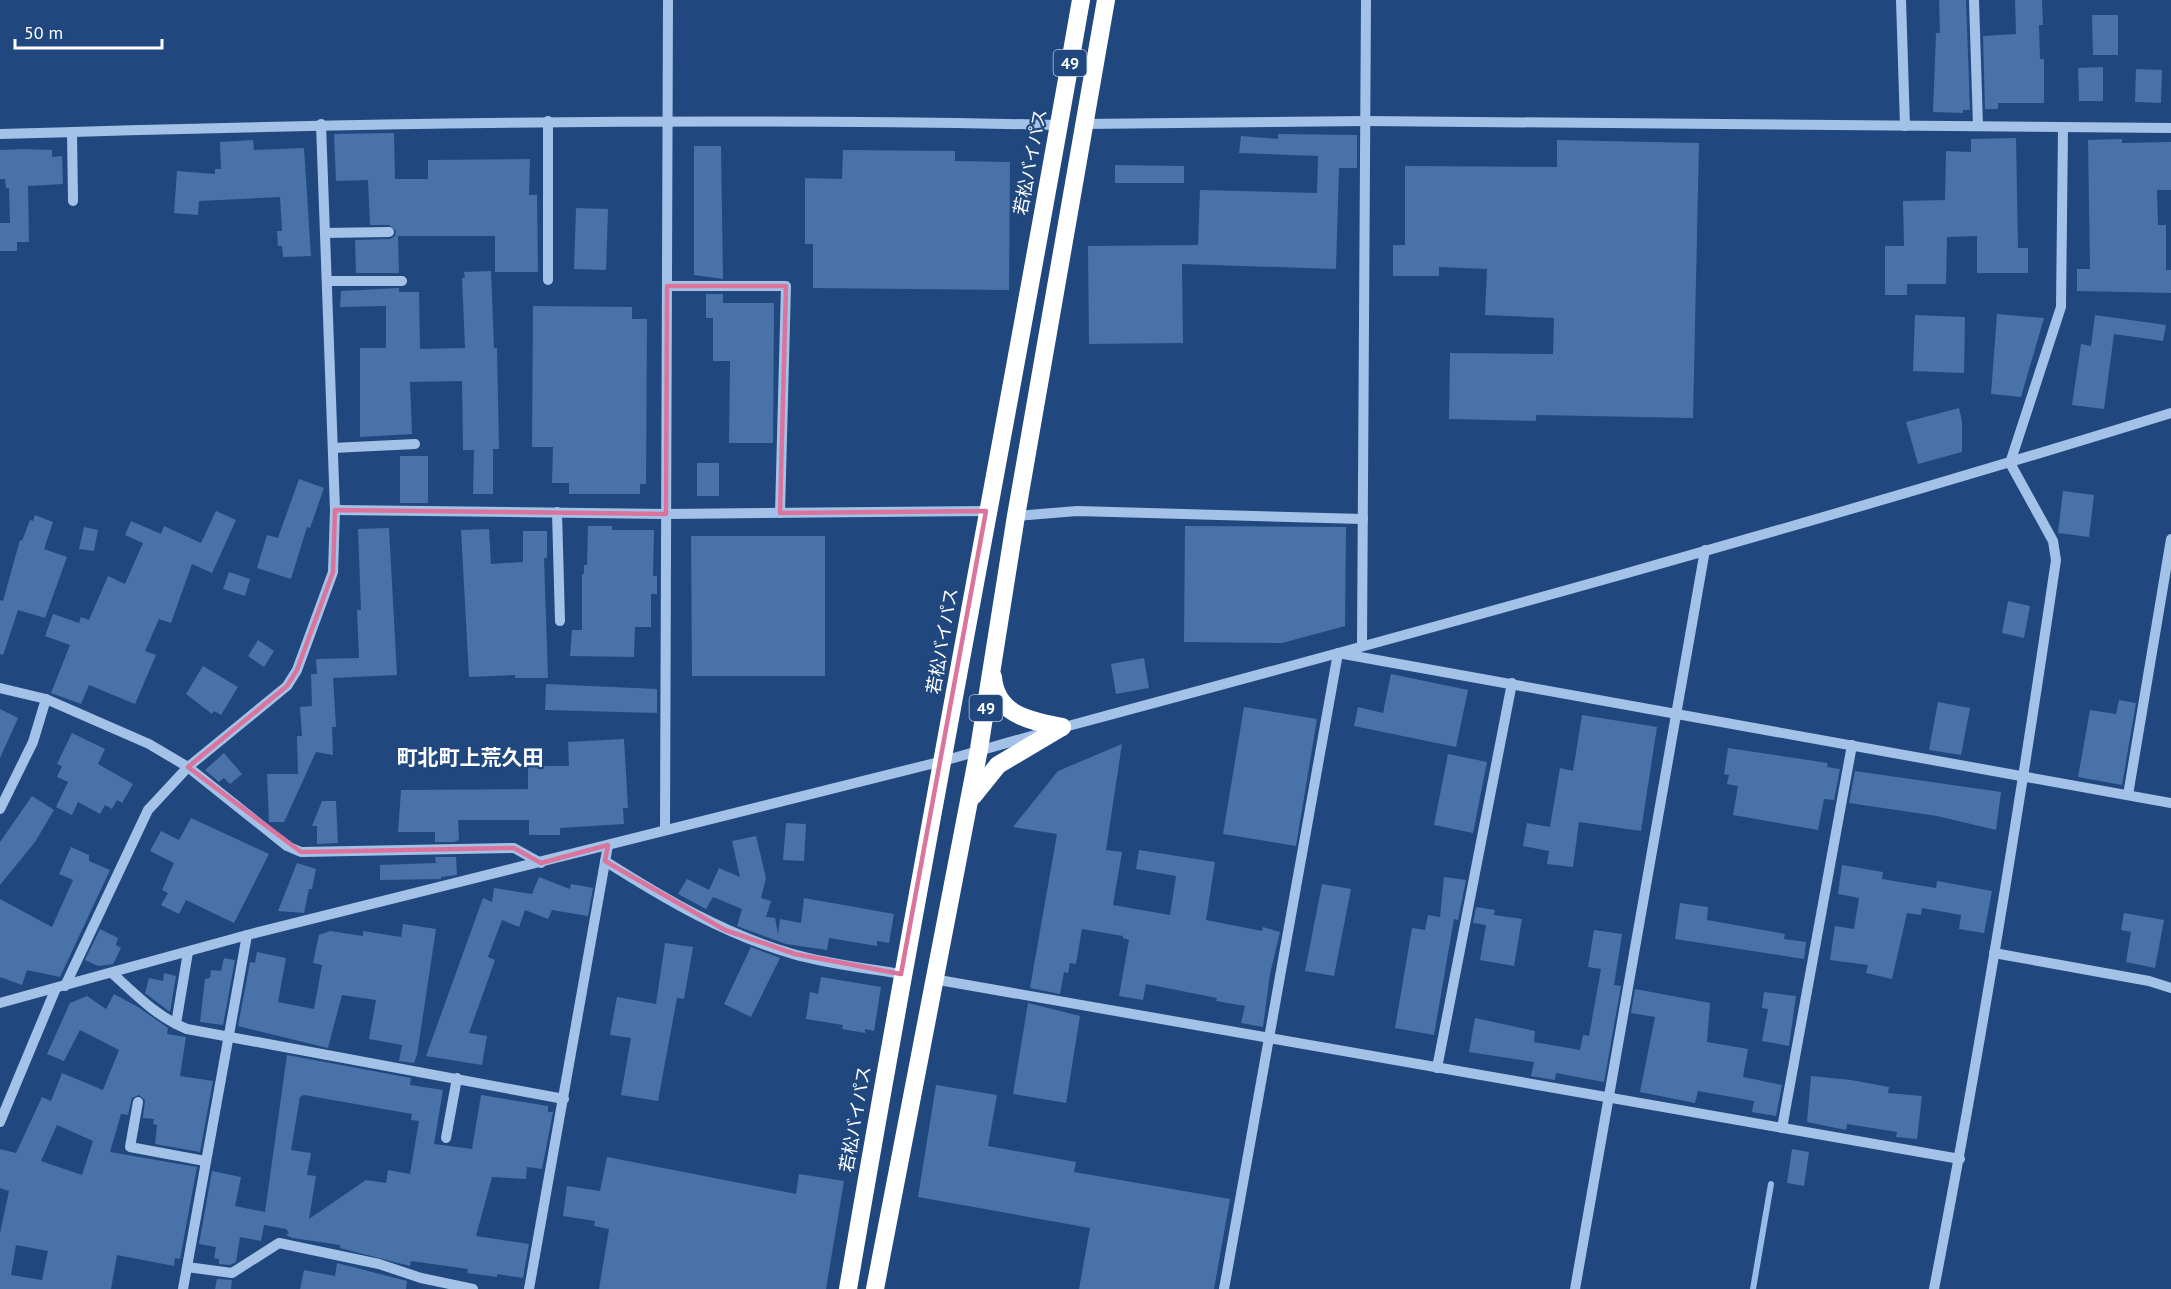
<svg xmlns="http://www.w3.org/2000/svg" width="2171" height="1289" font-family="'PT Sans','Noto Sans JP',sans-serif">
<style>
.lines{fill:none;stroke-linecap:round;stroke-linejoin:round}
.stream{stroke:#97bce9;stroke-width:6}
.building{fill:#4872a8;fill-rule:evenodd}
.minor{stroke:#a4c2e7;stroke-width:10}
.highway{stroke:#fff;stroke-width:18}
.marked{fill:none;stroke:#da749d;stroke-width:4.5;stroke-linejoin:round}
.labels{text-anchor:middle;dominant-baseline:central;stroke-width:4.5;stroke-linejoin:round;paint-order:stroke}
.shield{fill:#20487e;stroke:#bcc8d8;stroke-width:1.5}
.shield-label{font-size:16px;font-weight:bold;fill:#fff}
.street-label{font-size:18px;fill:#fff;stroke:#20487e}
.quarter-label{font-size:21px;font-weight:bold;fill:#fff;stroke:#20487e}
</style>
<rect width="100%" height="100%" fill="#20487e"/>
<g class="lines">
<path class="stream" d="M1753,1289L1771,1184"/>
</g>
<g class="building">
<path d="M1939,0H1966L1970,110H1963V113L1933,112L1936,33H1940Z"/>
<path d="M2015,0H2042L2043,25H2039L2040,59H2044V103H1998V109H1985L1983,36L2016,34Z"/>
<path d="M2092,15H2118V55H2093Z"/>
<path d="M2103,67V101H2079L2078,68Z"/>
<path d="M2136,69L2162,70L2161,103L2135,102Z"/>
<path d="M394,133L395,179H428V160L530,159L529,195H537L538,272H495V236H398L399,273H356L355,240L390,239L395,236L396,231L389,225H370L368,180L336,181L334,134Z"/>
<path d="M1278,134L1357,135V168H1339L1336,269L1182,264L1183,343L1089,344L1088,246L1198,245L1200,190L1317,193L1318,156L1239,153L1241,136L1278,139Z"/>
<path d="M2016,138L2018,248H2028V273H1977V236L1947,237L1946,284H1907V295H1885V246H1904L1903,201L1945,200L1946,151L1971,152V139Z"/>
<path d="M2122,139V143L2171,142V190H2157L2158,225H2166V270H2171V293L2077,291V269H2090L2088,140Z"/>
<path d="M253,140L254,150L304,148L311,256L283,257L282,246H278L277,231H282L280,197L199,201L198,215L174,213L177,171L215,174V169H221L220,142Z"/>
<path d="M1557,140L1699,143L1693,418L1536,415V421L1449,419L1450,353L1553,354L1554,318L1485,315L1487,269L1439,267V276H1393V245H1405V166L1557,167Z"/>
<path d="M694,146H721L723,279L694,275Z"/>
<path d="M23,149L52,150V157L62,156L63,184L28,186L29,242H17V251H0V223H10L9,188H6L5,179H0V150Z"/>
<path d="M843,150L955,151V161L1010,162L1009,290L813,288V244H805V178L842,179Z"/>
<path d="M1115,165L1184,166V183H1115Z"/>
<path d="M576,208L608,209L606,270L574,269Z"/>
<path d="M491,271L494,348H497L499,449H493V494H473L474,450H463L462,381L410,382L412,434L360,437V348H386V306L340,307L341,291L399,288V292H419L420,349L465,348L462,278H465L464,272Z"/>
<path d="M706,294H723V303H774L773,443H729L730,361H713V318H706Z"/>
<path d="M533,306L632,307V319H647L646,484H640V494H569V483H552L553,447H532Z"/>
<path d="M1997,314L2044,318L2021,397L1991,394Z"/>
<path d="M1915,315L1965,317L1964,373L1913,371Z"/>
<path d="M2095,315L2166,325L2163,341L2114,334L2104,409L2072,405L2081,344L2091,346Z"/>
<path d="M1959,408L1962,421V452L1918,464L1906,422Z"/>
<rect x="400" y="456" width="28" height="47"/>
<rect x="697" y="463" width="22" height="33"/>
<path d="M299,479L324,488L310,528L307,527L291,579L257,568L267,535L278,538Z"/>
<path d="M2063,491L2094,495L2089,537L2058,533Z"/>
<path d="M216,511L236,520L212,573L192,564L171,623L159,619L145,651L156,655L135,704L89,685L81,704L51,693L70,645L45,636L53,614L79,623L81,617L89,620L108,576L125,584L143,543L125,535L131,521L161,534L164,526L201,543Z"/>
<path d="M35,515L53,522L44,549L67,557L45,618L18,610L3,655L0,654V600L3,601L20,540L22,541L30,520L33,521Z"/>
<path d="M588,526H612V530H654L653,576H657V594H651V627H635L634,657L570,656L572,630H582V574H584V565H587Z"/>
<path d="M1185,526L1346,527L1345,626L1282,643L1184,642Z"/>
<path d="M84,527L98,530L94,551L79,549Z"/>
<path d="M389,528L397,675L333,678L336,727H332L333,755L316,752L284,822H269L267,774H298L297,736H302L300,707L312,706L311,674H317L316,659L359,658L357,610H361L358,529Z"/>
<path d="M489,529L491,564L523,562V531H547V558H544L548,678H515V675L469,677L461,530Z"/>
<path d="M691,536H825V676H692Z"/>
<path d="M229,572L250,579L245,596L223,589Z"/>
<path d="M2008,601L2030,606L2024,638L2002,633Z"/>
<path d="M258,640L274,651L264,667L248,656Z"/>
<path d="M1144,658L1149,688L1116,694L1111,664Z"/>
<path d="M203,666L238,687L221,715L214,711L212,714L186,694Z"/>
<path d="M1391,674L1468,690L1456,747L1354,726L1358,707L1383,713Z"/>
<path d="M546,684L657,689V713L545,710Z"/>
<path d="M2119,700L2136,703L2122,785L2078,777L2090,710L2116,714Z"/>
<path d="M1938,702L1970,708L1961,755L1929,750Z"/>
<path d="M1244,707L1317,719L1296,846L1223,834Z"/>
<path d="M0,709L18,718L0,758Z"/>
<path d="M1582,715L1657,727L1641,831L1579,822L1573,867L1547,864L1549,851L1523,846L1527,823L1550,827L1560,768L1573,771Z"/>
<path d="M72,733L105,749L98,764L133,784L122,803L117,800L112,809L105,805L100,814L78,802L72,815L56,807L68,782L57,777L62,766L57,764Z"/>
<path d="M624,739L628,808H623L624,824L560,828V835H529V820H458L459,840L454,842H435V832H398L401,790L528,789V766H569L568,742Z"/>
<path d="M1122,744L1106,850L1122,852L1113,905L1170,915L1176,876L1136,869L1139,850L1215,862L1206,920L1262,931L1263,927L1280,932L1270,974L1263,1027L1241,1023L1245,1006L1216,1001L1217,998L1146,984L1143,1000L1119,996L1129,940L1123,938V936L1082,929L1076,964L1070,963L1068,973L1064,972L1060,994L1030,988L1057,834L1013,827L1058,771Z"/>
<path d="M1728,748L1828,763L1827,767L1840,769L1834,800L1824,799L1818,830L1733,815L1738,786L1727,784L1729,775L1724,774Z"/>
<path d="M224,753L242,774L230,784L224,778L219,782L205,770Z"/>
<path d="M1448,754L1487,762L1473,833L1434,825Z"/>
<path d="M1855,771L2001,792L1996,830L1937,816L1849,803Z"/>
<path d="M32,796L54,810L35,842L0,885V842Z"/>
<path d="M322,801H336L338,843L317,844V826H312Z"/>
<path d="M191,818L269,854L234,923L186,900L179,914L161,905L168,893L162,890L174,863L150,851L161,831L179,840Z"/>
<path d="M786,823L806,824L804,861L783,860Z"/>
<path d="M756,836L766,878L761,898L771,901L766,917L775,918L778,934L780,919L801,923L804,898L894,914L889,943L877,941V946L829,938L827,950L786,944L737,926L742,909L713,897L706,909L678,894L687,879L709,890L719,868L740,877L732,841Z"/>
<path d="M71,847L89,855V861L110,870L60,977L27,970L22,985L0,977V899L52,927L73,880L59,874Z"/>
<path d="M435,857H456L457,875L441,877V879L380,880V865L436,863Z"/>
<path d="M297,863L316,869L312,889H309L304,913L278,911Z"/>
<path d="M1842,865L1883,872L1882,879L1936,888L1937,881L1992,891L1984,933L1959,929L1961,915L1922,908L1921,915L1907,913L1892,979L1866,973L1868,965L1830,960L1835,926L1854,929L1859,898L1838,894Z"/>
<path d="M539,877L570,889L571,884L593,888L588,916L552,910L548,919L525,910L519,927L502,920L488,957L495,960L469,1033L487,1036L482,1065L426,1056L483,898L492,902L494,888L532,894Z"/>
<path d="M1444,877L1466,880L1458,920L1454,919L1434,1035L1395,1028L1412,928L1425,930L1428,915L1440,917Z"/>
<path d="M1322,884L1351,889L1334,976L1305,971Z"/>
<path d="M1680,903L1708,907L1707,920L1785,934L1784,939L1806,942L1804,959L1675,939Z"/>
<path d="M1476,907L1495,910L1494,915L1522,919L1514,966L1480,960L1486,925L1473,923Z"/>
<path d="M2124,913L2164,920L2155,968L2126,962L2131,932L2121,930Z"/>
<path d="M403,924L436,929L417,1055L414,1063L399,1061L402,1045L369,1039L376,1000L342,995L328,1048L238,1026L250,962L255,963L257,952L286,958L278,1002L314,1009L322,965L313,963L319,935L330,931L363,936V931L401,937Z"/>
<path d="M100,929L118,938L116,945L121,948L113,964L98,966L85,960Z"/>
<path d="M1594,930L1622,934L1614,985L1621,986L1604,1082L1556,1073L1555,1080L1531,1076L1534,1062L1469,1052L1475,1018L1535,1031L1534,1042L1580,1050L1583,1035L1589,1036L1601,969L1588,967Z"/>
<path d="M665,943L693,947L684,999L677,998L658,1101L621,1095L631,1038L610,1035L617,997L656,1004Z"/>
<path d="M751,947L780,958L751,1017L724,1004Z"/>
<path d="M224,958L235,960L223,1025L200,1022L205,979L210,978L211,970L221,971Z"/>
<path d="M164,973L176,976L170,1012L145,993L149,978L163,981Z"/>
<path d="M821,977L881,987L874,1031L865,1029V1033L842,1029L843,1025L806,1019L810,992L818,994Z"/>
<path d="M1635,989L1710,1003L1707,1042L1748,1049L1743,1077L1782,1085L1776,1116L1752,1112L1754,1101L1698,1091L1695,1103L1640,1092L1655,1017L1631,1013Z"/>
<path d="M1764,992L1796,996L1789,1046L1762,1041L1768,1009L1762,1008Z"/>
<path d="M114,994L138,1007L168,1028L167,1034L186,1037L180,1076L213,1081L200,1152L155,1144L157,1125L153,1124L154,1119L143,1118L145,1100L139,1095L132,1098L128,1115L121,1114L110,1152L197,1167L180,1259L175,1258L174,1266L117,1255L111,1289H0V1233L9,1191L0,1188V1149L16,1153L42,1097L51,1101L62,1073L103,1090L119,1050L80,1030L64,1061L47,1054L70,1003L87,996L106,1009ZM57,1125L93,1141L82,1175L41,1161ZM16,1245L48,1251L42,1280L11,1275Z"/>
<path d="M1028,1003L1080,1016L1066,1103L1013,1094Z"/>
<path d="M287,1055L411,1078L410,1085L443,1090L434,1144L472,1149L481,1095L548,1106V1112H553L542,1169L527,1167L526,1179L492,1177L476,1236L529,1244L523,1278L497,1274V1277L467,1273L468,1269L411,1261L410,1266L340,1248V1245L293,1238L286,1235L289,1233L286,1229L264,1225L261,1241L240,1237L236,1262L230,1265L219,1264V1259L214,1258L216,1247L199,1244L212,1171L241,1177L235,1206L265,1212ZM304,1095L412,1114L411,1120L419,1121L410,1174L388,1170L386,1183L366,1180L309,1219L316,1176L307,1175L311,1153L291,1150L300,1097Z"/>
<path d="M1811,1076L1851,1080L1889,1087L1888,1093L1922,1096L1917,1139L1896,1137L1897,1132L1847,1124L1846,1130L1807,1122Z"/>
<path d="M936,1085L997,1095L988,1146L1076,1162L1074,1172L1230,1199L1214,1289H1079L1090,1228L918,1197Z"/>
<path d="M1792,1149L1809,1152L1804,1186L1787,1183Z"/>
<path d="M607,1157L796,1194L799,1174L844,1181L826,1289H599L609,1229L594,1226L595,1221L563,1216L567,1186L600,1191Z"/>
<path d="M337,1263L407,1281L406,1289H300L304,1270L335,1276Z"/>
<path d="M217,1279L232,1280L231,1289H215Z"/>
</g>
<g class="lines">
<g class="minor">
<path d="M1901,0L1905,126"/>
<path d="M1974,0L1978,126"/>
<path d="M548,121V280"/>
<path d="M1083,124L1366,121L2171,128"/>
<path d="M72,132L73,201"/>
<path d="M0,134C353,123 706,117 1059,125"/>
<path d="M325,233L389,232"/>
<path d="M327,281H402"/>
<path d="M667,286H786L780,513"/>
<path d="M333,448L415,444"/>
<path d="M335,510L666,514L986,511"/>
<path d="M557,512L560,621"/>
<path d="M1016,516L1077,511L1363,519"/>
<path d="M1362,646L1366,0"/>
<path d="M0,688L46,699L149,744L188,767L287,846L301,852L514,848L541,863"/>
<path d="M1057,729C1430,629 1803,527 2171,413"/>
<path d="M2128,795L2171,539"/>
<path d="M0,809L33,742L46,699"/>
<path d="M665,829L668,0"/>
<path d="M605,861C665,899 724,934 793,954C828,964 865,968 901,974"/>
<path d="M1994,953L2149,981L2171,988"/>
<path d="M112,973C136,995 157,1017 187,1029L564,1099"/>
<path d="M933,979L1960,1159"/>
<path d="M65,986L148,810L188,767L287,686L297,670L333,572L335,510L321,124"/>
<path d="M0,1003L247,935L943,761L1042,733"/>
<path d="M176,1024L188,952"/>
<path d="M1437,1068L1512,683"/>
<path d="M138,1102L130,1147L205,1161"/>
<path d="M0,1122L56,988"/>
<path d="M1782,1128L1852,745"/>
<path d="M446,1138L457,1078"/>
<path d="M187,1267L232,1273L279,1243L379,1264L421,1278L473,1289"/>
<path d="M183,1289L247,935"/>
<path d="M529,1289L608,845"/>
<path d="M1224,1289L1338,653L2171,803"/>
<path d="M1575,1289L1705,550"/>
<path d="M1934,1289C1981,1047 2020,804 2056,560L2053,541L2010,463L2061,307L2063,127"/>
</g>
<g class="highway">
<path d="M993,677C996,716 1032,721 1062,727"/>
<path d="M973,796L998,765L1062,727"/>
<path d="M848,1289C921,858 1006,430 1081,0"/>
<path d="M875,1289L979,749L1016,516L1106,0"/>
</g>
</g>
<path class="marked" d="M667,286H786L780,513L986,511L901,974L795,954L725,930L605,861L608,845L541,863L514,848L301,852L188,767L287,686L297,670L333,572L335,510L666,514Z"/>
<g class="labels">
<g class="shield">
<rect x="1053.5" y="50" width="33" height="26" rx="4.5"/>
<rect x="969.5" y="695" width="33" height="26" rx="4.5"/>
</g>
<g class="shield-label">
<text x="1070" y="63">49</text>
<text x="986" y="708">49</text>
</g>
<g class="street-label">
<text transform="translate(1030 162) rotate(-79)">若松バイパス</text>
<text transform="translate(942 641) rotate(-80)">若松バイパス</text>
<text transform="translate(855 1119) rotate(-80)">若松バイパス</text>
</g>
<g class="quarter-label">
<text x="470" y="757">町北町上荒久田</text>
</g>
</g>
<path d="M15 39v9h147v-9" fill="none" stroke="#ffffff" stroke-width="3"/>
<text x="24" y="39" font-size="18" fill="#ffffff" stroke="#20487e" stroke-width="4.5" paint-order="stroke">50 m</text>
</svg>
